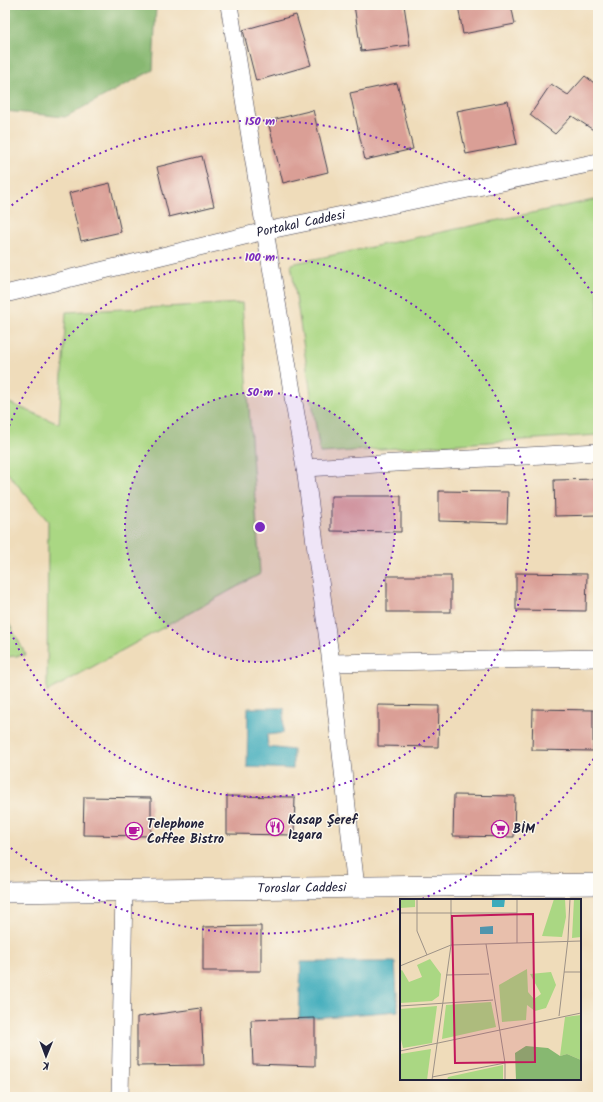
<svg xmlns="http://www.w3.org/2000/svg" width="603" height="1102" font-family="Kalam,sans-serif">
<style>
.green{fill:#aad783;stroke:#667c5f}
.forest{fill:#87b871;stroke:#546d56}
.water{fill:#3dabbb;stroke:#30667b}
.building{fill:#da9f96}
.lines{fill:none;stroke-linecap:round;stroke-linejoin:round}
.minor-casing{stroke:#413e4e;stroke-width:18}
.tertiary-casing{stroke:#413e4e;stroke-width:22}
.minor{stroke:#fff;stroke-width:17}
.tertiary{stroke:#fff;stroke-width:21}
.ring{fill:none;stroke:#7b2cbf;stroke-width:2;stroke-dasharray:2 4}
.labels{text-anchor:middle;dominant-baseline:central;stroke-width:3;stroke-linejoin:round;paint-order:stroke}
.street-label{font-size:13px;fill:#22223b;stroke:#fbf7ec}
.poi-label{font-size:13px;font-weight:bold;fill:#22223b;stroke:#fbf7ec;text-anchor:start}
.inset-road{fill:none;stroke:#9d9287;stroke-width:1}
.view{fill:#c2185b;fill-opacity:0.15;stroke:#c2185b;stroke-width:2}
.inset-edge{fill:none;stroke:#22223b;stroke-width:2}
.centre{fill:#7b2cbf;stroke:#fbf7ec;stroke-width:2}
.ring-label{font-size:12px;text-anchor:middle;font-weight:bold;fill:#7b2cbf;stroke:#fbf7ec;stroke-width:3;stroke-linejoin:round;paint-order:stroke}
</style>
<rect width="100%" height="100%" fill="#fbf7ec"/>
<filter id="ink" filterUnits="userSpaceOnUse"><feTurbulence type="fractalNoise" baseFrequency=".025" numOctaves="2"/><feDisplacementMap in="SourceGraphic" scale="8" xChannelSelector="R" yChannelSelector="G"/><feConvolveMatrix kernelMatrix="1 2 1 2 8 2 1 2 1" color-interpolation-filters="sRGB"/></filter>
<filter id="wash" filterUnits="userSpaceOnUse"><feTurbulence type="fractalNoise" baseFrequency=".012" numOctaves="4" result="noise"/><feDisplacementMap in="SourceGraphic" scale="16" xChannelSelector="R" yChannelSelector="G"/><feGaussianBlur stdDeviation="0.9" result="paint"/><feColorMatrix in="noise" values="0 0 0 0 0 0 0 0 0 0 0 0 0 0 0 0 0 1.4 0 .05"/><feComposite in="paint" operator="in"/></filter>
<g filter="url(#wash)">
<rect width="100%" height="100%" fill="#efdcba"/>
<g class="green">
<path d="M598,199V435L320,453L291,264Z"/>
<path d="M242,303L260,574L47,692L48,521L5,470V401L59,424L66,312Z"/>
<path d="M5,616L26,655L5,657Z"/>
</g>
<path class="forest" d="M5,5H156L153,70L65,117L5,111Z"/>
<g class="water">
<path d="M248,708H284L283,733L267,735L268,747L293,750V769L247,767Z"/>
<path d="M301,962H395L398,1011L299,1019Z"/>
</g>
<g id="blocks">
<g class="building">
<path d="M354,5H404L410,45L361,51Z"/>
<path d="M458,5H511L515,24L463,34Z"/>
<path d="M296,15L311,65L256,81L243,30Z"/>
<path d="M585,76L598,86V133L572,116L555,134L530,115L551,84L568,95Z"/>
<path d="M397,83L413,149L365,160L350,93Z"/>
<path d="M508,101L517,144L466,154L457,111Z"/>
<path d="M313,110L328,172L283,183L268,121Z"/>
<path d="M202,156L214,206L169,217L157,167Z"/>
<path d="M110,183L121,232L81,241L69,193Z"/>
<path d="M598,479V515L555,516L554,480Z"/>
<path d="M439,491L508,492L507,523L439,521Z"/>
<path d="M331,496H401V532L331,531Z"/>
<path d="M516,573L587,574L586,611L516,610Z"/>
<rect x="387" y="576" width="64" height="36"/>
<path d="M378,705L439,706L438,747L378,746Z"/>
<path d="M533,709L593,710V751L532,750Z"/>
<path d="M454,795L515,796L514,837L453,836Z"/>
<path d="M227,796L295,797L294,835L227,834Z"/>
<path d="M84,797L151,798V836L83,835Z"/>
<path d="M261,926V971H203V927Z"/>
<path d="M201,1008L204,1065L137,1066V1017Z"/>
<path d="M315,1018V1066L253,1064L251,1020Z"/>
</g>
</g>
</g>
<g filter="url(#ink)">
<use href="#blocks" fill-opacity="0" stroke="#413e4e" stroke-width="1"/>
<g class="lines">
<defs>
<g id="minor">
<path d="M229,5L265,231L305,468L331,663L356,888"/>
<path id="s1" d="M5,294L265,231L598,162"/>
<path d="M305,468L598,452"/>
<path d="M331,663L598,658"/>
<path d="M120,1097L124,891"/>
</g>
<g id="tertiary">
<path id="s2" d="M5,892L598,884"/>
</g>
</defs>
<use href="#minor" class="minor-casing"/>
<use href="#tertiary" class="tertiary-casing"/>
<use href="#minor" class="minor"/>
<use href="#tertiary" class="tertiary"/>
</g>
</g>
<circle cx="260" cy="527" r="135" fill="#7b2cbf" fill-opacity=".12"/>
<g class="ring">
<circle cx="260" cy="527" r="135"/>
<path d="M5 437A270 270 0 1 1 5 617"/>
<path d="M597 754A406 406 0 0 1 422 899M399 909A406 406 0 0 1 7 845M7 209A406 406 0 0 1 597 300"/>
</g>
<defs>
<symbol id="restaurant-ring" viewBox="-11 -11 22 22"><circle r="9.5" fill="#fbf7ec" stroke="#b5179e" stroke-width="1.5"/><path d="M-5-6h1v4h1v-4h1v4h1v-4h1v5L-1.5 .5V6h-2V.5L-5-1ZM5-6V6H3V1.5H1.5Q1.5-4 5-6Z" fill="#b5179e"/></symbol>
<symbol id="supermarket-ring" viewBox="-11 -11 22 22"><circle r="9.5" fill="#fbf7ec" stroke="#b5179e" stroke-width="1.5"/><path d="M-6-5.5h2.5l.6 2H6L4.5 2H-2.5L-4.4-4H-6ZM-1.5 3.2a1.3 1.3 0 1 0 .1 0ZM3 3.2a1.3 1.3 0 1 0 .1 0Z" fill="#b5179e"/></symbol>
<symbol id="cafe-ring" viewBox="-11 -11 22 22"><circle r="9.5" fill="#fbf7ec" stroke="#b5179e" stroke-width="1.5"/><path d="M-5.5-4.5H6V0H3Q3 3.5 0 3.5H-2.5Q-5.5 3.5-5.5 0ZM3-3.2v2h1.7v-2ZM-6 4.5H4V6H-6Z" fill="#b5179e"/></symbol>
</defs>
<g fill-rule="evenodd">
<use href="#restaurant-ring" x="265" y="817" width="20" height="20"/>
<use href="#supermarket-ring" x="490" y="819" width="20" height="20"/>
<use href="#cafe-ring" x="124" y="821" width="20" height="20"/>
</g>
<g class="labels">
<g class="street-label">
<text stroke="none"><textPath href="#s1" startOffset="304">Portakal Caddesi</textPath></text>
<text stroke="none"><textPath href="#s2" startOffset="297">Toroslar Caddesi</textPath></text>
</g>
<g class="poi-label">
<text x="288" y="820">Kasap Şeref<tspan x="288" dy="15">Izgara</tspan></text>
<text x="147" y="824">Telephone<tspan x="147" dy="15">Coffee Bistro</tspan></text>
<text x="513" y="829">BİM</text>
</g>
</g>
<g transform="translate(400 899)">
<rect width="181" height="181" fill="#efdcba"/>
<path d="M0,0H15V8L0,9ZM154,0H165L166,18L162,38L142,37ZM174,0H181V38L172,39ZM30,60L41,75L39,97L32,102L0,104V72L2,71L9,83L22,78L17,66ZM127,70L128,93L134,100L141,95L130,75L151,73L156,86L146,109L135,112L127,106L126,121L102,123L99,86ZM91,103L96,128L42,140L46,106ZM37,107L32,144L3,149L0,136V110ZM181,116V161L167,155L160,157L165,118ZM31,150L27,181H0V155ZM103,166V181H47L48,178Z" fill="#aad783"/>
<path d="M126,147L148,149L160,157L167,155L181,161V181H116L115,154Z" fill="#87b871"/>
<path d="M92,0H105L104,8H92ZM93,27V35H80V28Z" fill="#3dabbb"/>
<path class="inset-road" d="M17,0V32L27,56M0,14H117M117,44V0M86,45L105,164V181M0,67L51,46L181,42M164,73H181M46,76L89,75M0,107L93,101M159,117L168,40L170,0M0,152L181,114M32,178L105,164M32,181L51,46V0"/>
<path class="view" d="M133,15L135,163L55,164L52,17Z"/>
<rect width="181" height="181" class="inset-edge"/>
</g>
<circle cx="260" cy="527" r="6" class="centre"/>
<g class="ring-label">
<text x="260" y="125">150 m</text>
<text x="260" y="261">100 m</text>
<text x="260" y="396">50 m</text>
</g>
<rect width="603" height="1102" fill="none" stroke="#fbf7ec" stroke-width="20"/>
<g transform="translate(46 1056) rotate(181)" stroke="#fbf7ec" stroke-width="3" paint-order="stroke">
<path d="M0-3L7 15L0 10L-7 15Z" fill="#22223b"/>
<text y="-6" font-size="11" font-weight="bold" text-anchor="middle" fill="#22223b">K</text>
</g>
</svg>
